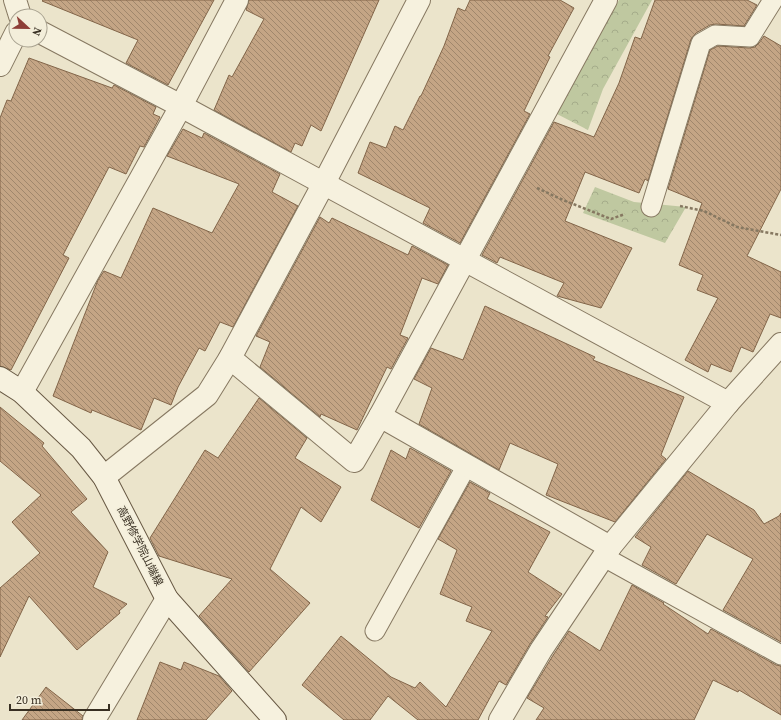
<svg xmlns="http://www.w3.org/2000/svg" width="781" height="720" font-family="'Source Serif 4','Noto Sans JP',serif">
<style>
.park{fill:url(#park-crowns)}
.building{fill:url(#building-back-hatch);stroke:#826549}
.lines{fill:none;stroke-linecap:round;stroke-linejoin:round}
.service-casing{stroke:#867861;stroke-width:21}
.minor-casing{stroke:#867861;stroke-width:24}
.secondary-casing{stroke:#685944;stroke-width:24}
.path{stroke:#867861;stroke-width:2.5;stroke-dasharray:3 2;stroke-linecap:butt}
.service{stroke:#f6f1de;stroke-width:19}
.minor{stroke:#f6f1de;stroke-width:22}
.secondary{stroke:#f6f1de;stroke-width:22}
.labels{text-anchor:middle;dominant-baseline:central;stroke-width:3;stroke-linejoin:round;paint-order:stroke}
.street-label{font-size:11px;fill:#382f22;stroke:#f3eeda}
</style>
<defs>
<pattern id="park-crowns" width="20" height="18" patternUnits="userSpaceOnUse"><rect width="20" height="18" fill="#bfc8a0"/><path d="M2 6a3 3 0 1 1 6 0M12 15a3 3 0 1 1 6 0" fill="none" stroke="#a5ac8a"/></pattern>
<pattern id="building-back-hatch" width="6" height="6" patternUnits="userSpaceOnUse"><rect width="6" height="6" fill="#c4a585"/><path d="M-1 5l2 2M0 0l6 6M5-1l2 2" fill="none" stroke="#a0876c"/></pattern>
</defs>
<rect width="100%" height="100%" fill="#ebe4cb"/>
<g class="park">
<path d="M619,0H652L603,89L588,130L557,114Z"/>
<path d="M595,187L634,202L686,207L665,243L583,213Z"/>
</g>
<g class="building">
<path d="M43,0H214L168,85L126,63L138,40L42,1Z"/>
<path d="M249,0H379L321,131L311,125L302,146L295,143L291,152L214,110L229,75L232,77L264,19L246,10Z"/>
<path d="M470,0H560L574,8L548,56L550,57L524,111L530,114L460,243L423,223L430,208L358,173L370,142L386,148L395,126L403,130L420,96H421L444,46L458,8L465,11Z"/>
<path d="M655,0H747L757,5L744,26L716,24L710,25L696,33L691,39L648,181L645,179L639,193L585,172L565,221L632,248L601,308L557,296L564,283L500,257L497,263L482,255L554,122L594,137L619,83L635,37L641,39Z"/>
<path d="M764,36L781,46V189L747,256L781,272V318L770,314L753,352L741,347L731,372L711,364L708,372L685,360L718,298L697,290L703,275L679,265L702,203L668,189L710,50L718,46L749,48L755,47L759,43Z"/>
<path d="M29,58L112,88L114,85L156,107L153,114L160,117L144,147L140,146L126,174L109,167L63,255L69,258L11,370L0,366V118L7,100L11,101Z"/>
<path d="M183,129L202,138L204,133L280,174L272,192L298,206L233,327L220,322L205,351L199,348L178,387L171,405L154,398L141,430L92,410L91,413L53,396L98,280L104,271L121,278L153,208L212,233L239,184L167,156Z"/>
<path d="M320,217L329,223L332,218L408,255L412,246L448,265L438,284L422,278L400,335L408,338L391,369L387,367L357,430L321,414L320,417L260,367L270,342L256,336Z"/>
<path d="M485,306L595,357L593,360L684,397L661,455L666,459L615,522L546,495L558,464L510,443L499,470L419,424L432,388L414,379L431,348L463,360Z"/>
<path d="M259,398L307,438L295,458L341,487L321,522L301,507L270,569L310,603L249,672L199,616L232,579L159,556L150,538L205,450L218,458Z"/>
<path d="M0,407L44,443L42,446L87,499L71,512L108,552L93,587L127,604L119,611L120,613L77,650L29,596L0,657V588L40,553L12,522L41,495L0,461Z"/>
<path d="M410,448L451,471L419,528L371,500L391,450L406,459Z"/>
<path d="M688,471L754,510L764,524L779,516L781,513V642L723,610L753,559L707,534L676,584L642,565L651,547L635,537Z"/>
<path d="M470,482L490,493L487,499L550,532L528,572L562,594L545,616L548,617L530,644L506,685L499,681L478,720H418L388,696L370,720H344L302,685L341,636L391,677L415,688L420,682L446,707L492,631L466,621L472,607L440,594L457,550L438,539Z"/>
<path d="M632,585L664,603L663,604L708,634L711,629L776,665L781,666V715L739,690L738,692L713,680L694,720H536L544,708L527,698L552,657L569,631L600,651Z"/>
<path d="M160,662L181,670L184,662L219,676L232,691L206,720H137Z"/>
<path d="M46,687L83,716L82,720H22Z"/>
</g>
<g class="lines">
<defs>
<g id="service">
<path d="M651,207L701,43L715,35L750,37L773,0"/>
<path d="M604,557L781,655"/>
<path d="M375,631L467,465"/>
</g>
<g id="minor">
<path d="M15,0L20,16"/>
<path d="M40,32L181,106L728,403"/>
<path d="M0,65L16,33"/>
<path d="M230,358L354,461L380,416L610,547"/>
<path d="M22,392L181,106L237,0"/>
<path d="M380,416L606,0"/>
<path d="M104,477L207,395L230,358L324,183L419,0"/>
<path d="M94,720L167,599"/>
<path d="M500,720L541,650L610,547L728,403L781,344"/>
</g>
<path id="secondary" d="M0,378L22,392L81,448L104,477L167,599L275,720"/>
</defs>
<use href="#service" class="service-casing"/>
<use href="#minor" class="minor-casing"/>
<use href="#secondary" class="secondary-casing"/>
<g class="path">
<path d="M537,188L563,200L611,219L625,214"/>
<path d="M680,206L704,211L737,227L781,235"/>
</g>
<use href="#service" class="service"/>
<use href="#minor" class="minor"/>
<use href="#secondary" class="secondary"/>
</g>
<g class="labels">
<g class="street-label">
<text transform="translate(140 546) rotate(63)">高野修学院山端線</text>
</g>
</g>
<g transform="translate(28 28) rotate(112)"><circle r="19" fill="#f3eeda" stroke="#a8a290"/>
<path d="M0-3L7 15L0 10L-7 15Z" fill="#8e3e37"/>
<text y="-6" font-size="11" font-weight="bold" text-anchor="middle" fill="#382f22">N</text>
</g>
<path d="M10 704v6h99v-6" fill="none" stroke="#382f22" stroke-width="2"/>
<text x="16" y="704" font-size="12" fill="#382f22" stroke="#f3eeda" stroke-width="3" paint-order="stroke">20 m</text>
</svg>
